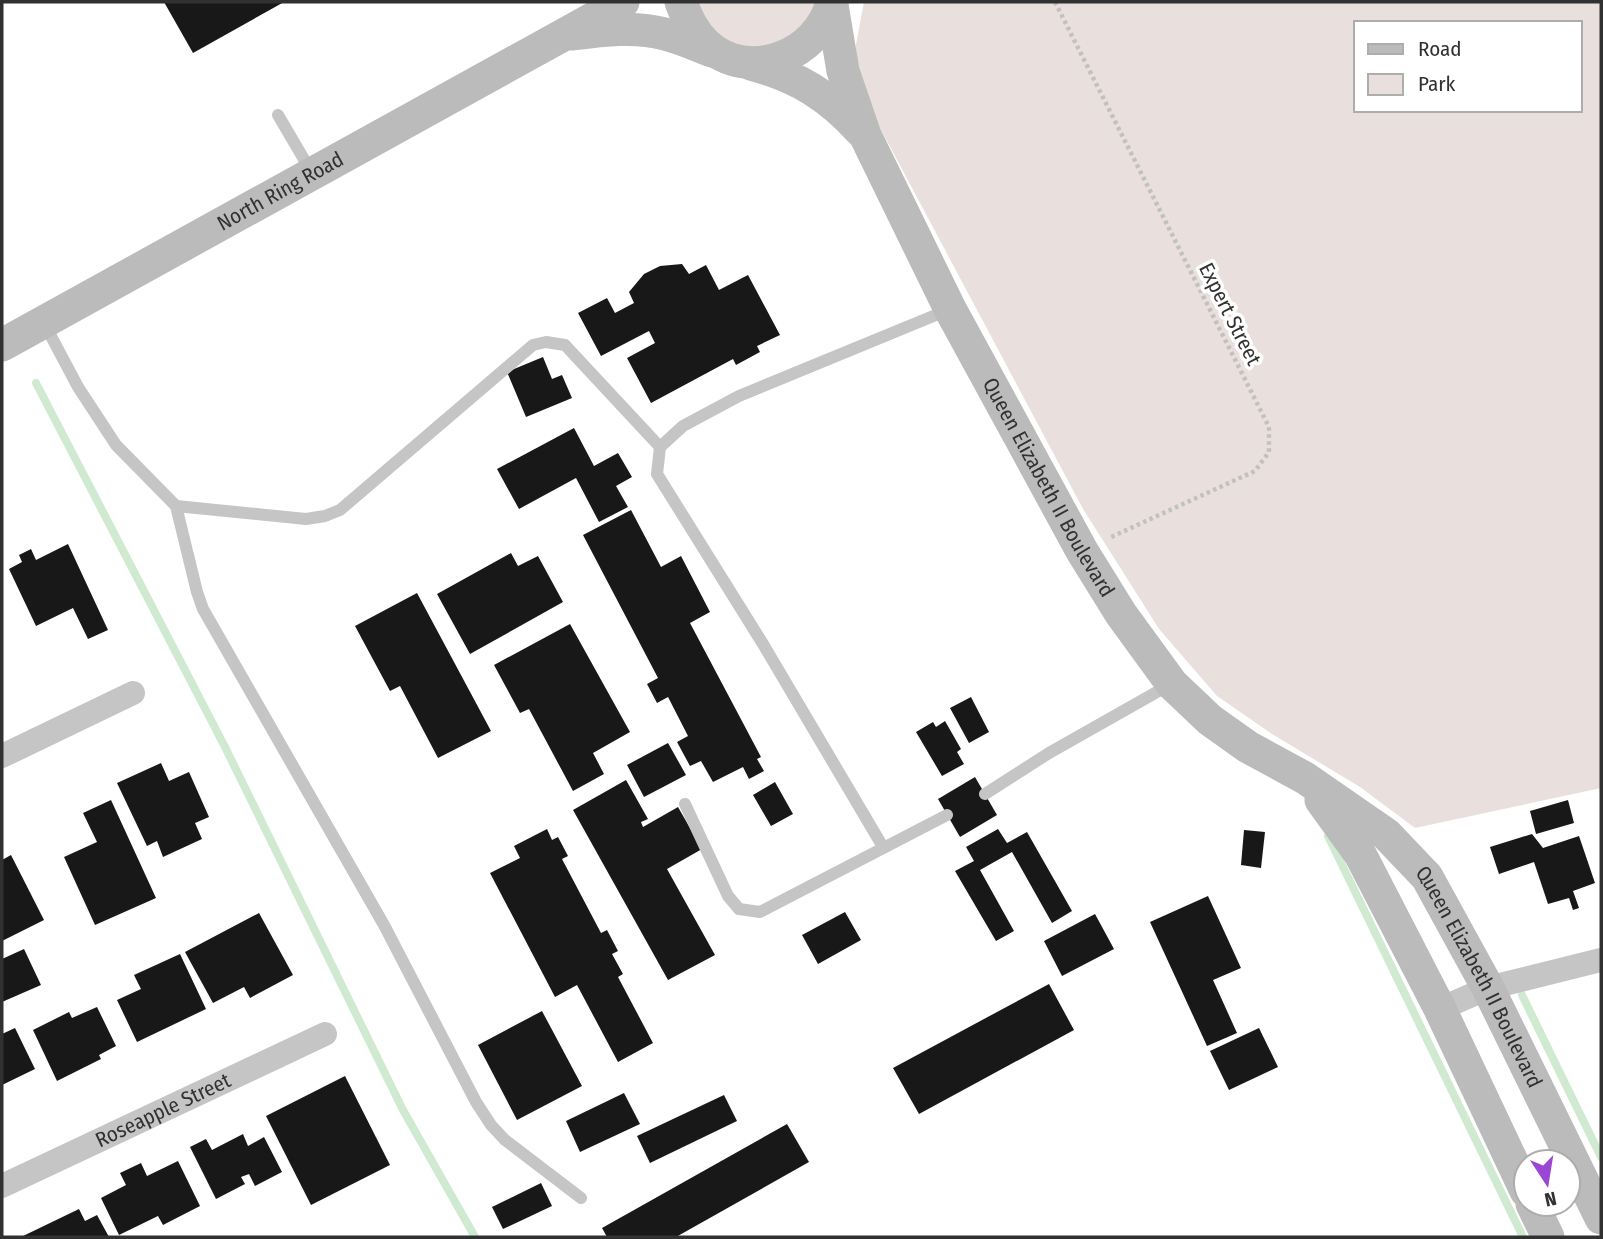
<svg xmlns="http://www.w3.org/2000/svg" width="1603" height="1239" font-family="'Fira Sans Condensed',sans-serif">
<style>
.green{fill:#e9e0de;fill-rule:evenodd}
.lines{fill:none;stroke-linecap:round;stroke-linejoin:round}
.stream{stroke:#d0ead1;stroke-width:8}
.building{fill:#181818}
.path{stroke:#c1c1c1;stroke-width:4.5;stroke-dasharray:3.5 3.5;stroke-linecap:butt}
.lane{stroke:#c5c5c5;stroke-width:12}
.street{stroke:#c5c5c5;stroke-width:24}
.secondary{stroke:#bbb;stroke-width:33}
.labels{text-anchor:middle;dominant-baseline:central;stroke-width:7;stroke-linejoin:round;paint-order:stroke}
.street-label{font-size:21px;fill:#313131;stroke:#fff}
</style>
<rect width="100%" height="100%" fill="#fff"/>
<g class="green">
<path d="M681,2H832L818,32L745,63Z"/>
<path d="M864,2H1601V788L1415,828L1360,787L1272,734L1217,696L1159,629L1083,509L879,126L854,55ZM1356,23H1580V110H1356Z"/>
</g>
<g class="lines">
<g class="stream">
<path d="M36,383L225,747L403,1110L475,1237"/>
<path d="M1328,836L1523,1237"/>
<path d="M1522,995L1601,1157"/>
</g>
</g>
<g class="building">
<path d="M164,2H284L193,53Z"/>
<path d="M682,264L689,274L706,265L719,290L748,275L780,335L757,346L760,352L736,365L733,359L651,403L627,358L655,343L649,331L601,356L578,313L607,298L615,313L634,303L629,292L644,274L660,266Z"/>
<path d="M543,357L552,379L562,375L572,398L526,417L507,372Z"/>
<path d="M574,428L594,466L618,453L632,477L616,486L628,507L599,522L576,478L519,509L497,469Z"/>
<path d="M631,510L661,567L681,556L710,612L690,623L761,757L757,759L764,771L749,779L743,767L713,782L701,761L690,766L677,742L688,736L668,697L657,703L647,684L658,678L583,535Z"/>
<path d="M68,544L108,630L88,639L73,608L36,626L9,569L22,562L19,555L31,549L36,560Z"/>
<path d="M511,553L518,566L538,556L563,602L470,654L437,594Z"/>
<path d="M417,593L491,731L438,758L400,686L390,691L355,626Z"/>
<path d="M570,624L630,732L593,753L604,774L573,791L529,709L520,713L494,665Z"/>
<path d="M971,697L989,732L969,743L950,708Z"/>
<path d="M945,721L961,749L957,752L964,764L942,776L916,732L933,722L936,727Z"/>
<path d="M668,743L686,775L644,797L627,765Z"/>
<path d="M161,763L169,781L189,772L209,817L195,823L202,839L163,857L157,841L147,846L117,783Z"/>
<path d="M975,777L997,815L960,837L938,799Z"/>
<path d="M626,780L648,819L641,822L643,827L678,807L702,849L667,869L715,955L668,980L573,810Z"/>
<path d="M775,782L793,814L771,826L753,795Z"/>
<path d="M111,800L156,898L95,925L64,857L97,842L83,813Z"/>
<path d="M1568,800L1574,823L1536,834L1530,811Z"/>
<path d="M547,829L552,840L558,837L568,856L562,859L601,933L607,930L618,951L612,954L623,974L618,977L653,1043L618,1062L577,985L555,997L490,873L520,858L514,846Z"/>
<path d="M998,829L1007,843L1027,832L1072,911L1052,923L1012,852L980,870L1014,931L996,941L955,871L974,861L966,847Z"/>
<path d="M1244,830L1265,832L1261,868L1241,865Z"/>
<path d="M1532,834L1543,848L1579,836L1595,883L1573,891L1579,908L1573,910L1569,898L1548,904L1534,862L1499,874L1490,847Z"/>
<path d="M11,855L44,920L2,941V860Z"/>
<path d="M1208,896L1241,968L1213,980L1237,1033L1207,1046L1150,922Z"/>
<path d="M845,912L861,940L818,964L802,935Z"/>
<path d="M259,913L293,975L250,998L244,987L213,1003L185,952Z"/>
<path d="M1095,914L1114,949L1062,976L1044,941Z"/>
<path d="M24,949L41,985L2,1002V959Z"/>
<path d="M180,954L206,1009L137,1042L117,1000L141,989L134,975Z"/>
<path d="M1049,984L1074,1030L919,1114L893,1068Z"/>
<path d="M97,1007L116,1046L99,1055L101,1059L57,1081L33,1030L69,1012L72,1018Z"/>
<path d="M542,1011L582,1086L517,1120L478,1045Z"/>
<path d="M15,1028L35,1069L2,1085V1034Z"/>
<path d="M1259,1028L1278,1067L1229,1090L1210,1051Z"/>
<path d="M345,1076L390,1165L311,1205L266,1116Z"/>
<path d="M624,1093L640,1124L580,1152L566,1121Z"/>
<path d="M724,1095L737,1121L650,1163L637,1136Z"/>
<path d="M787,1124L809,1162L676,1237H607L602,1228Z"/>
<path d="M243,1134L248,1146L264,1137L282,1172L255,1186L249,1174L241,1177L245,1184L216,1199L190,1147L206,1139L212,1150Z"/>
<path d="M178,1161L200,1206L163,1225L158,1216L119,1235L101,1198L126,1185L120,1173L141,1163L147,1176Z"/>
<path d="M541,1183L552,1206L503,1229L492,1207Z"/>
<path d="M79,1209L85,1221L97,1215L109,1237H21Z"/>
</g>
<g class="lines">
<path class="path" d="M1055,2L1269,427V452L1255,471L1109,538"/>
<g class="lane">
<path d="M278,115L312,173"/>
<path d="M44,323L78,387L116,445L176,506L197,592L203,609L384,925L476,1102L491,1125L505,1140L581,1198"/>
<path d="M176,506L306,519L325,516L340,510L533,345L546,342L565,345L660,447"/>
<path d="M985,794L1049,753L1171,684"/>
<path d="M685,804L728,896L739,909L760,912L947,815"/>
<path d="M883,847L763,644L657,474L660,447L683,426L739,396L948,310"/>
</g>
<g class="street">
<path d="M2,756L133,693"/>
<path d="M1440,1009L1488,988L1601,960"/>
<path id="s1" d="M2,1186L325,1034"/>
</g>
<g class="secondary">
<path d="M681,2C687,18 693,32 706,44C749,84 819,55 832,2"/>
<path id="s2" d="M832,5L843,71L865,135L950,309L1082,551L1121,614L1172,684L1210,720L1248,747L1305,778L1386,834L1427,877L1488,988L1601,1218"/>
<path d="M573,34C603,30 636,26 665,34C681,38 696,45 712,51"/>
<path d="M751,64C798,77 828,95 861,131"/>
<path id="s3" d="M2,345L623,2"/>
<path d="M1321,800L1360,854L1440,1009L1526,1191"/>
<path d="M1532,1204L1548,1237"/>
</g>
</g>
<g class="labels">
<g class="street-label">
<text stroke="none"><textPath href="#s3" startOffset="318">North Ring Road</textPath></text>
<text transform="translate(1230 314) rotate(63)">Expert Street</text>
<text stroke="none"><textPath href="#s2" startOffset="532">Queen Elizabeth II Boulevard</textPath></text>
<text stroke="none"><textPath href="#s2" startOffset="1199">Queen Elizabeth II Boulevard</textPath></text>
<text stroke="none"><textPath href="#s1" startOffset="178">Roseapple Street</textPath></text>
</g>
</g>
<rect width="1603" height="1239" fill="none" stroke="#313131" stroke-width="7"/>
<rect x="1354" y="21" width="228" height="91" fill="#ffffff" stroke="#adadad" stroke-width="2"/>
<rect x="1368" y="44" width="35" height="10" fill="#bbbbbb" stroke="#adadad" stroke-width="2"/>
<text x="1418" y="56" font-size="21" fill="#313131">Road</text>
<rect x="1368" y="74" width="35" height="21" fill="#e9e0de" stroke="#adadad" stroke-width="2"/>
<text x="1418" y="91" font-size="21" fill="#313131">Park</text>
<g transform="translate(1547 1183) rotate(168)"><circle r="33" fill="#ffffff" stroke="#adadad" stroke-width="2"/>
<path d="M0-5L12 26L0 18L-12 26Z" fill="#9948d3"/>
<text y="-10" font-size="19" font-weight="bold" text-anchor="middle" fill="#313131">N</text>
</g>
</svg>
